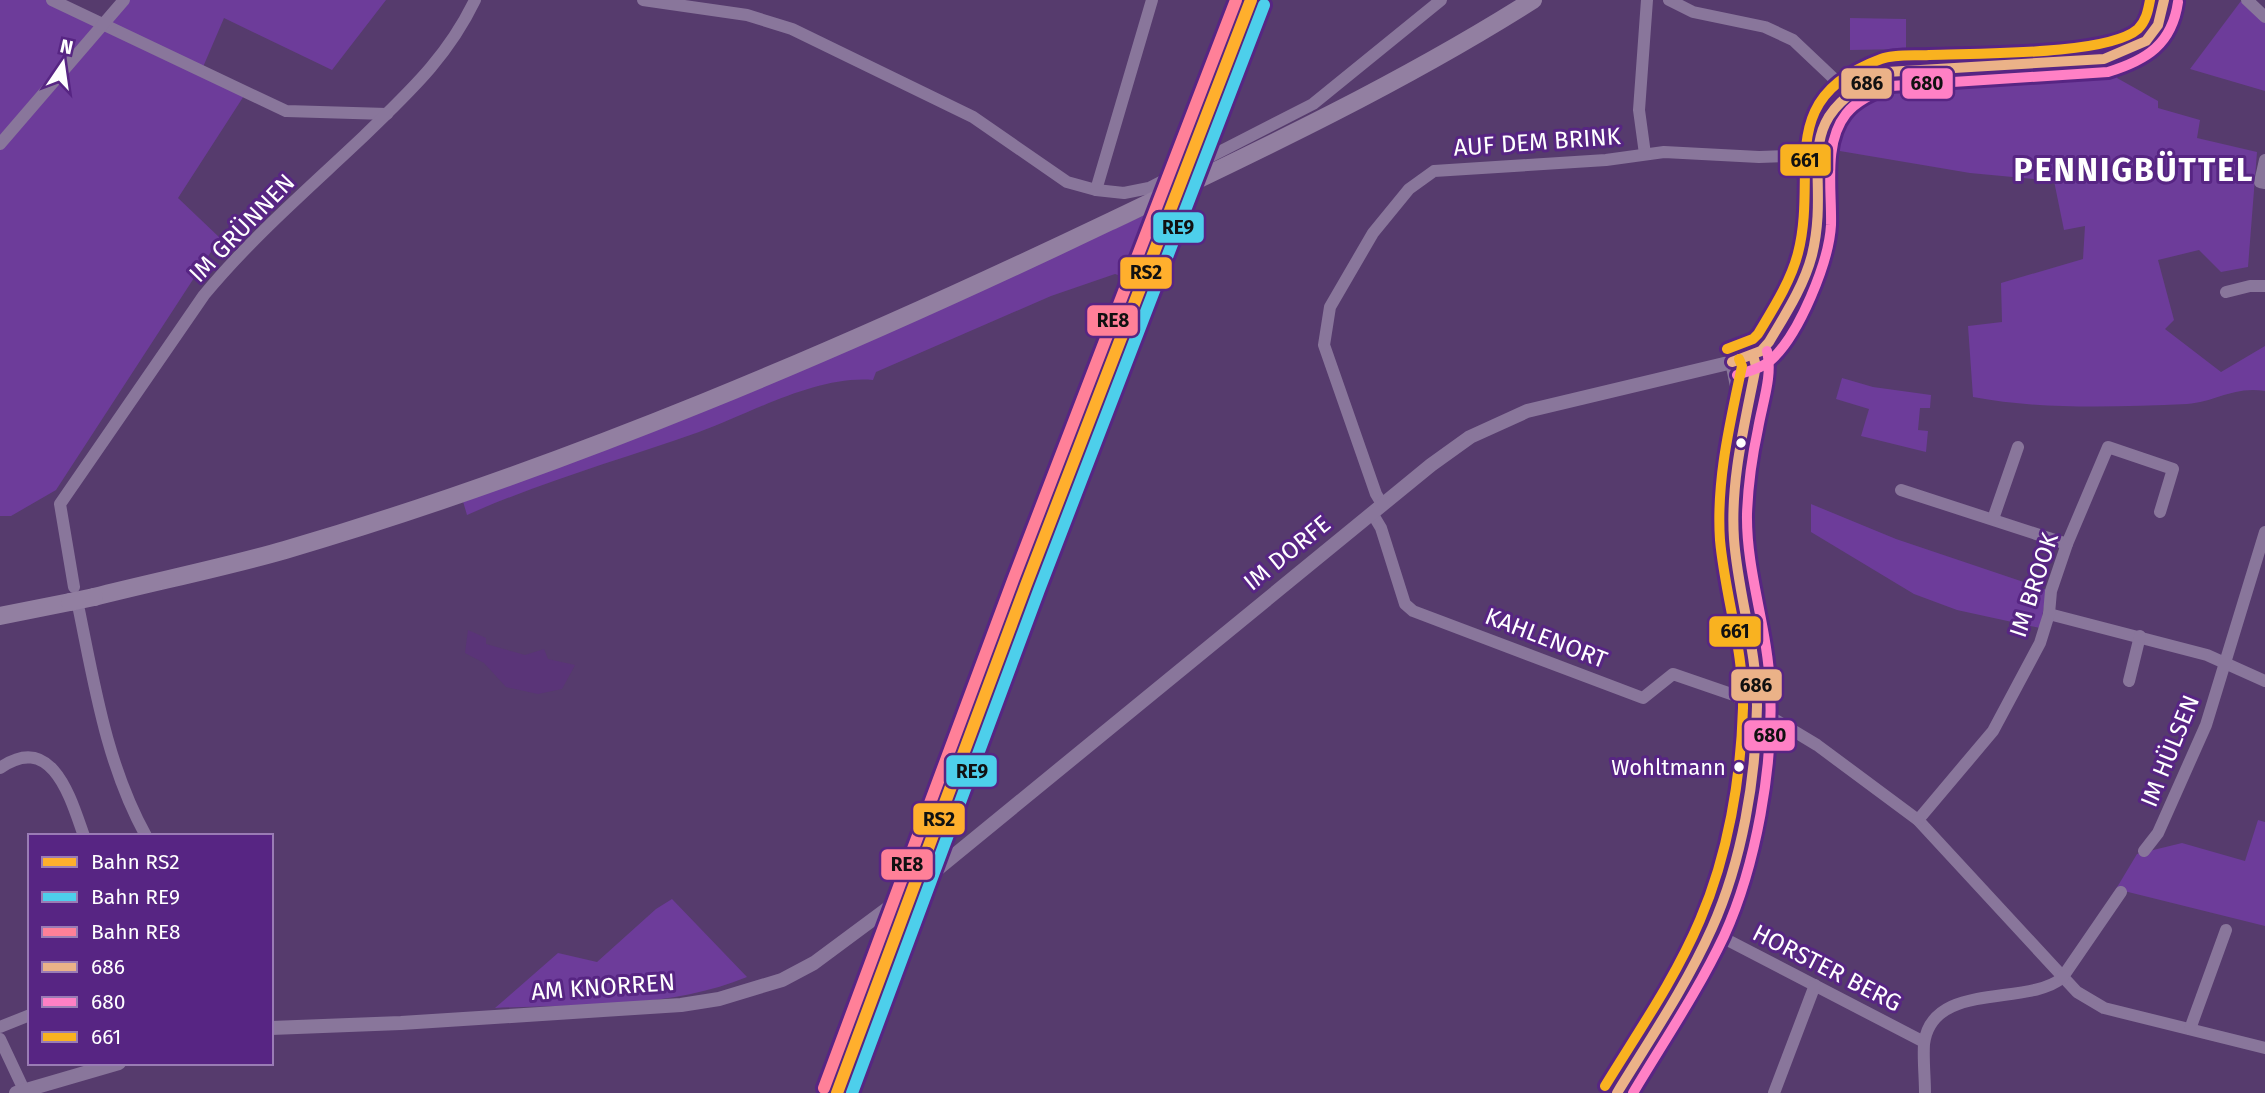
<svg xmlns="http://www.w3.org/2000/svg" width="2265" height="1093" font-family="'Fira Sans',sans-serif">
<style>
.green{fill:#6d3c9a}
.water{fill:#5a3478}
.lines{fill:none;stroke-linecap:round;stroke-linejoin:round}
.minor{stroke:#89769b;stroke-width:12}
.tertiary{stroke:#89769b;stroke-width:14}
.primary{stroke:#927fa1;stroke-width:18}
.primary-bridge{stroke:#927fa1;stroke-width:18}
.bus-1-casing{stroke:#572583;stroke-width:16}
.bus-2-casing{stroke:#572583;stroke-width:16}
.bus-3-casing{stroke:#572583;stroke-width:16}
.bus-1{stroke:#ebb288;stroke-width:10}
.bus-2{stroke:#ff80c5;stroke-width:10}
.bus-3{stroke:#f9b220;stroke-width:10}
.rail-1-casing{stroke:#572583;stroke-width:18}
.rail-2-casing{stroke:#572583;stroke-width:18}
.rail-3-casing{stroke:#572583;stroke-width:18}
.rail-1{stroke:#ffaf2d;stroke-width:12}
.rail-2{stroke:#4dcfeb;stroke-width:12}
.rail-3{stroke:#ff8098;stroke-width:12}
.bus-dot{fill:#fff;stroke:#572583;stroke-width:2.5}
.labels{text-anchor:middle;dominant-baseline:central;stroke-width:6;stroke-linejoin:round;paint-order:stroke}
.bus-label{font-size:22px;fill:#fff;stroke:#572583;text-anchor:end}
.street-label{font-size:24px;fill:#fff;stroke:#572583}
.district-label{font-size:32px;font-weight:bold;letter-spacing:2px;fill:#fff;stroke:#572583}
.line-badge{stroke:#572583;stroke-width:2.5}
.pale-badge-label{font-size:19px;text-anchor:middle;font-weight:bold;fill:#111}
</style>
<rect width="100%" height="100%" fill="#563b6d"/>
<g class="green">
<path d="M0,0H48L105,24L125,0H386L332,70L224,18L203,67L249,88L178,198L220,238L56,490L11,516H0Z"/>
<path d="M2241,1L2265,20V91L2190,69Z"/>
<path d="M1850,18L1906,19V49L1850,50Z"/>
<path d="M2120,69L2117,78L2158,101V108L2200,120L2197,138L2257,152L2248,267L2221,272L2199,250L2158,260L2174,320L2165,329L2221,372L2265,346V391C2233,386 2216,402 2187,404C2117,407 2042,410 1973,397L1968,326L2002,322L2001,283L2083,259L2085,226L2064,230L2054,181L1970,173L1828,149C1841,106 1852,94 1893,78Z"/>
<path d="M1160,208L1071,447L1062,443L1121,281V276L1115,274L1051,296L876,372L873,380C817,375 751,413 699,432C622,459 541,482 467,515L462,498L986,287Z"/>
<path d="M1842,378L1873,387L1931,395L1930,408H1920L1918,430L1928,431L1926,452L1861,436L1869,409L1836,399Z"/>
<path d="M1811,504L1896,539L2047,590L2040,628L1957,610L1914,594L1811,532Z"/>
<path d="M2258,820L2265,822V926L2116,889L2137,854L2182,843L2245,861Z"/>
<path d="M672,899L747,977C669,1009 579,1004 495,1008L558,953L597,962L656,909Z"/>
</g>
<path class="water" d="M468,630L486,638V644L525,655L544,649L548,659L575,665L562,689L538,694L506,687L484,663L465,653Z"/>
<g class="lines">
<g class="minor">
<path d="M52,0L286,111L387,114"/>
<path d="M643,0L747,15L792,29L973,117L1067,182L1096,190L1124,193L1149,188L1313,104L1441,0"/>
<path d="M1669,0L1693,12L1765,27L1793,40L1848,92"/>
<path d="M2247,0L2265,17"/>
<path d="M0,144L124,0"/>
<path d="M1645,154L1639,110L1647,0"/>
<path d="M2265,160L2260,182L2265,183"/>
<path d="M1096,190L1152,0"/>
<path d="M2226,292L2250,286H2265"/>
<path d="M1901,490L2067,544"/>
<path d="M1382,504L1376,494L1324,345L1330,307L1373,233L1409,189L1434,171L1606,160L1664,152L1759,157L1815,155"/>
<path d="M1372,513L1381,528L1405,604L1413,611L1643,698L1673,674L1734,695L1817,745L1918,820L2077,992L2104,1008L2265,1048"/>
<path d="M1993,519L2018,447"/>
<path d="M74,587L60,504L204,295C252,237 309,188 364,136C409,92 447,58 475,0"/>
<path d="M79,610C95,688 107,765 146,836"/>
<path d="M2049,614L2207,655L2265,681"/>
<path d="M2129,681L2140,636"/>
<path d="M0,768C53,731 71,800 84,836"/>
<path d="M1918,820L1993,731L2040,643L2049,614L2051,591L2067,544L2108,447L2173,469L2160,512"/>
<path d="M2144,851L2158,833L2206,725L2265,532"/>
<path d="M1710,931L1924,1042"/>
<path d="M0,1027L30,1015"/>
<path d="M2190,1029L2226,930"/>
<path d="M0,1039L24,1090"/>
<path d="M1774,1093L1815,985"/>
<path d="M1925,1093C1925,1077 1923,1060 1924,1044C1932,980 2027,1007 2062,978L2121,892"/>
</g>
<g class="tertiary">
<path d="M1732,362L1743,415"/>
<path d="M271,1028L401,1023L681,1005L719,999L782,980L814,963L907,894L1431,465L1470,437L1527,411L1745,359C1768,347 1776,330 1787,307C1797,286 1811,265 1814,243C1819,214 1813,185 1815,157C1819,116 1850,85 1887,72L2104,59C2138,49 2161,40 2164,0"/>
<path d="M16,1093L119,1063"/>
<path d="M1617,1093C1653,1032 1697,970 1722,904C1740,855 1756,758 1757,706C1757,649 1739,595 1734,538C1730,480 1745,423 1756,366L1753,355"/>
</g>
<g class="primary">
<path d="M94,597C157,581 222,568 285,550C568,467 843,349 1109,222C1252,154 1399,85 1533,0"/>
<path d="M0,616L70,602"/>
</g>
<path class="primary-bridge" d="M70,602L94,597"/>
<defs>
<g id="bus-1">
<path d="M1732,362L1761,351L1769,342C1785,315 1804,286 1812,255C1833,168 1783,121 1887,72L2104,59L2146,41L2158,25L2164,0"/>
<path d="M1617,1093C1650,1039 1686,986 1712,928C1742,861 1756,779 1757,706C1757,649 1738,595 1734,539C1730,481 1745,423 1756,366L1753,355"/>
</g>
<g id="bus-2">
<path d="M1737,375C1748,371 1763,368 1771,360C1799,335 1829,262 1831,225C1832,190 1823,143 1846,114C1857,100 1875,93 1891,86L2108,72C2147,60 2172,44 2178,2"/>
<path d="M1633,1093C1664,1041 1698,991 1724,936C1756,866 1774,765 1770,687C1768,629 1746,572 1747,514C1748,485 1752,457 1758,429C1762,404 1773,376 1767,351"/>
</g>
<g id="bus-3">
<path d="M1727,349L1753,339L1758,334C1773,309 1791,281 1798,253C1819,171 1773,99 1881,59C1895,54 1914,56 1929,55C1973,53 2107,56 2138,29C2146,21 2148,11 2150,0"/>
<path d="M1605,1086C1638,1032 1675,979 1700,920C1728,855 1741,778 1743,708C1744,651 1725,596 1720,540C1716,481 1730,423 1742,366L1739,359"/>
</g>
</defs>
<use href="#bus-1" class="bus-1-casing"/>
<use href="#bus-2" class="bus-2-casing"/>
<use href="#bus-3" class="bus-3-casing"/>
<use href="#bus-1" class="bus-1"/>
<use href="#bus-2" class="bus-2"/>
<use href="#bus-3" class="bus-3"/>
<defs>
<path id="rail-1" d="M837,1093L1026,585L1251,0"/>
<path id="rail-2" d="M852,1093L1039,590L1264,5"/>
<path id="rail-3" d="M824,1088L1013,580L1236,0"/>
</defs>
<use href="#rail-1" class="rail-1-casing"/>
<use href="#rail-2" class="rail-2-casing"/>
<use href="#rail-3" class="rail-3-casing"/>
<use href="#rail-1" class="rail-1"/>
<use href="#rail-2" class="rail-2"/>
<use href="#rail-3" class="rail-3"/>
</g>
<g class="bus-dot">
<circle cx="1741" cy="443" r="6"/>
<circle cx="1739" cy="767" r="6"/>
</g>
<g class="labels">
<g class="bus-label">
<text x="1726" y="767">Wohltmann</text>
</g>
<g class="street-label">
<text transform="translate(1537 142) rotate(-4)">AUF DEM BRINK</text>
<text transform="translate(242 228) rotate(-46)">IM GRÜNNEN</text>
<text transform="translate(1287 553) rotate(-39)">IM DORFE</text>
<text transform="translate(2034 585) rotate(-72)">IM BROOK</text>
<text transform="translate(1546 638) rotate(21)">KAHLENORT</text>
<text transform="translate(2170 751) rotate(-68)">IM HÜLSEN</text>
<text transform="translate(1827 968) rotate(27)">HORSTER BERG</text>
<text transform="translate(603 987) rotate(-4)">AM KNORREN</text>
</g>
<g class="district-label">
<text x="2134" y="170">PENNIGBÜTTEL</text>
</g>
</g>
<g class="line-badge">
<rect x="1840" y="67" width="53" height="33" rx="7" fill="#ebb288"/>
<rect x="1901" y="67" width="53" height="33" rx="7" fill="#ff80c5"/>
<rect x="1779" y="143" width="53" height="34" rx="7" fill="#f9b220"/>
<rect x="1152" y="211" width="53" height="33" rx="7" fill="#4dcfeb"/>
<rect x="1119" y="256" width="54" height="34" rx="7" fill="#ffaf2d"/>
<rect x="1086" y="304" width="53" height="33" rx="7" fill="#ff8098"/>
<rect x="1708" y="615" width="54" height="33" rx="7" fill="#f9b220"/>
<rect x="1730" y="668" width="53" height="34" rx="7" fill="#ebb288"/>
<rect x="1743" y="719" width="53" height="33" rx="7" fill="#ff80c5"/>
<rect x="945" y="754" width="53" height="34" rx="7" fill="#4dcfeb"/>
<rect x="912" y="802" width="54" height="34" rx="7" fill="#ffaf2d"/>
<rect x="880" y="848" width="54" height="33" rx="7" fill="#ff8098"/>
</g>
<g class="pale-badge-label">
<text x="1867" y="90">686</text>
<text x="1927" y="90">680</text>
<text x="1805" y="167">661</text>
<text x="1178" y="234">RE9</text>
<text x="1146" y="279">RS2</text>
<text x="1113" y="327">RE8</text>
<text x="1735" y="638">661</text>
<text x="1756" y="692">686</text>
<text x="1770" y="742">680</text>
<text x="972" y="778">RE9</text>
<text x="939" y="826">RS2</text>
<text x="907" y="871">RE8</text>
</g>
<rect x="28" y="834" width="245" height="231" fill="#572583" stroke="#9a7cb5" stroke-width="2"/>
<rect x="42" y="857" width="35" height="10" fill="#ffaf2d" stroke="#9a7cb5" stroke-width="2"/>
<text x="91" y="869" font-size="21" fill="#ffffff">Bahn RS2</text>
<rect x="42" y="892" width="35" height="10" fill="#4dcfeb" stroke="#9a7cb5" stroke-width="2"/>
<text x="91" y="904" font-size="21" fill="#ffffff">Bahn RE9</text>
<rect x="42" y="927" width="35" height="10" fill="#ff8098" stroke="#9a7cb5" stroke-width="2"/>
<text x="91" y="939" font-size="21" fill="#ffffff">Bahn RE8</text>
<rect x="42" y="962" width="35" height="10" fill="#ebb288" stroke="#9a7cb5" stroke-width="2"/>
<text x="91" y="974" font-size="21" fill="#ffffff">686</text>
<rect x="42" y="997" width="35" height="10" fill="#ff80c5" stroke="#9a7cb5" stroke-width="2"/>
<text x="91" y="1009" font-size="21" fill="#ffffff">680</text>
<rect x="42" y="1032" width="35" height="10" fill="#f9b220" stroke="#9a7cb5" stroke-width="2"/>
<text x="91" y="1044" font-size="21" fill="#ffffff">661</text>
<g transform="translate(63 63) rotate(13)" stroke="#572583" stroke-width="5" paint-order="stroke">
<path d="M0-5L12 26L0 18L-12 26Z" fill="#ffffff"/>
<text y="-10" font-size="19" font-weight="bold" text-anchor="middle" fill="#ffffff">N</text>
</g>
</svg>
